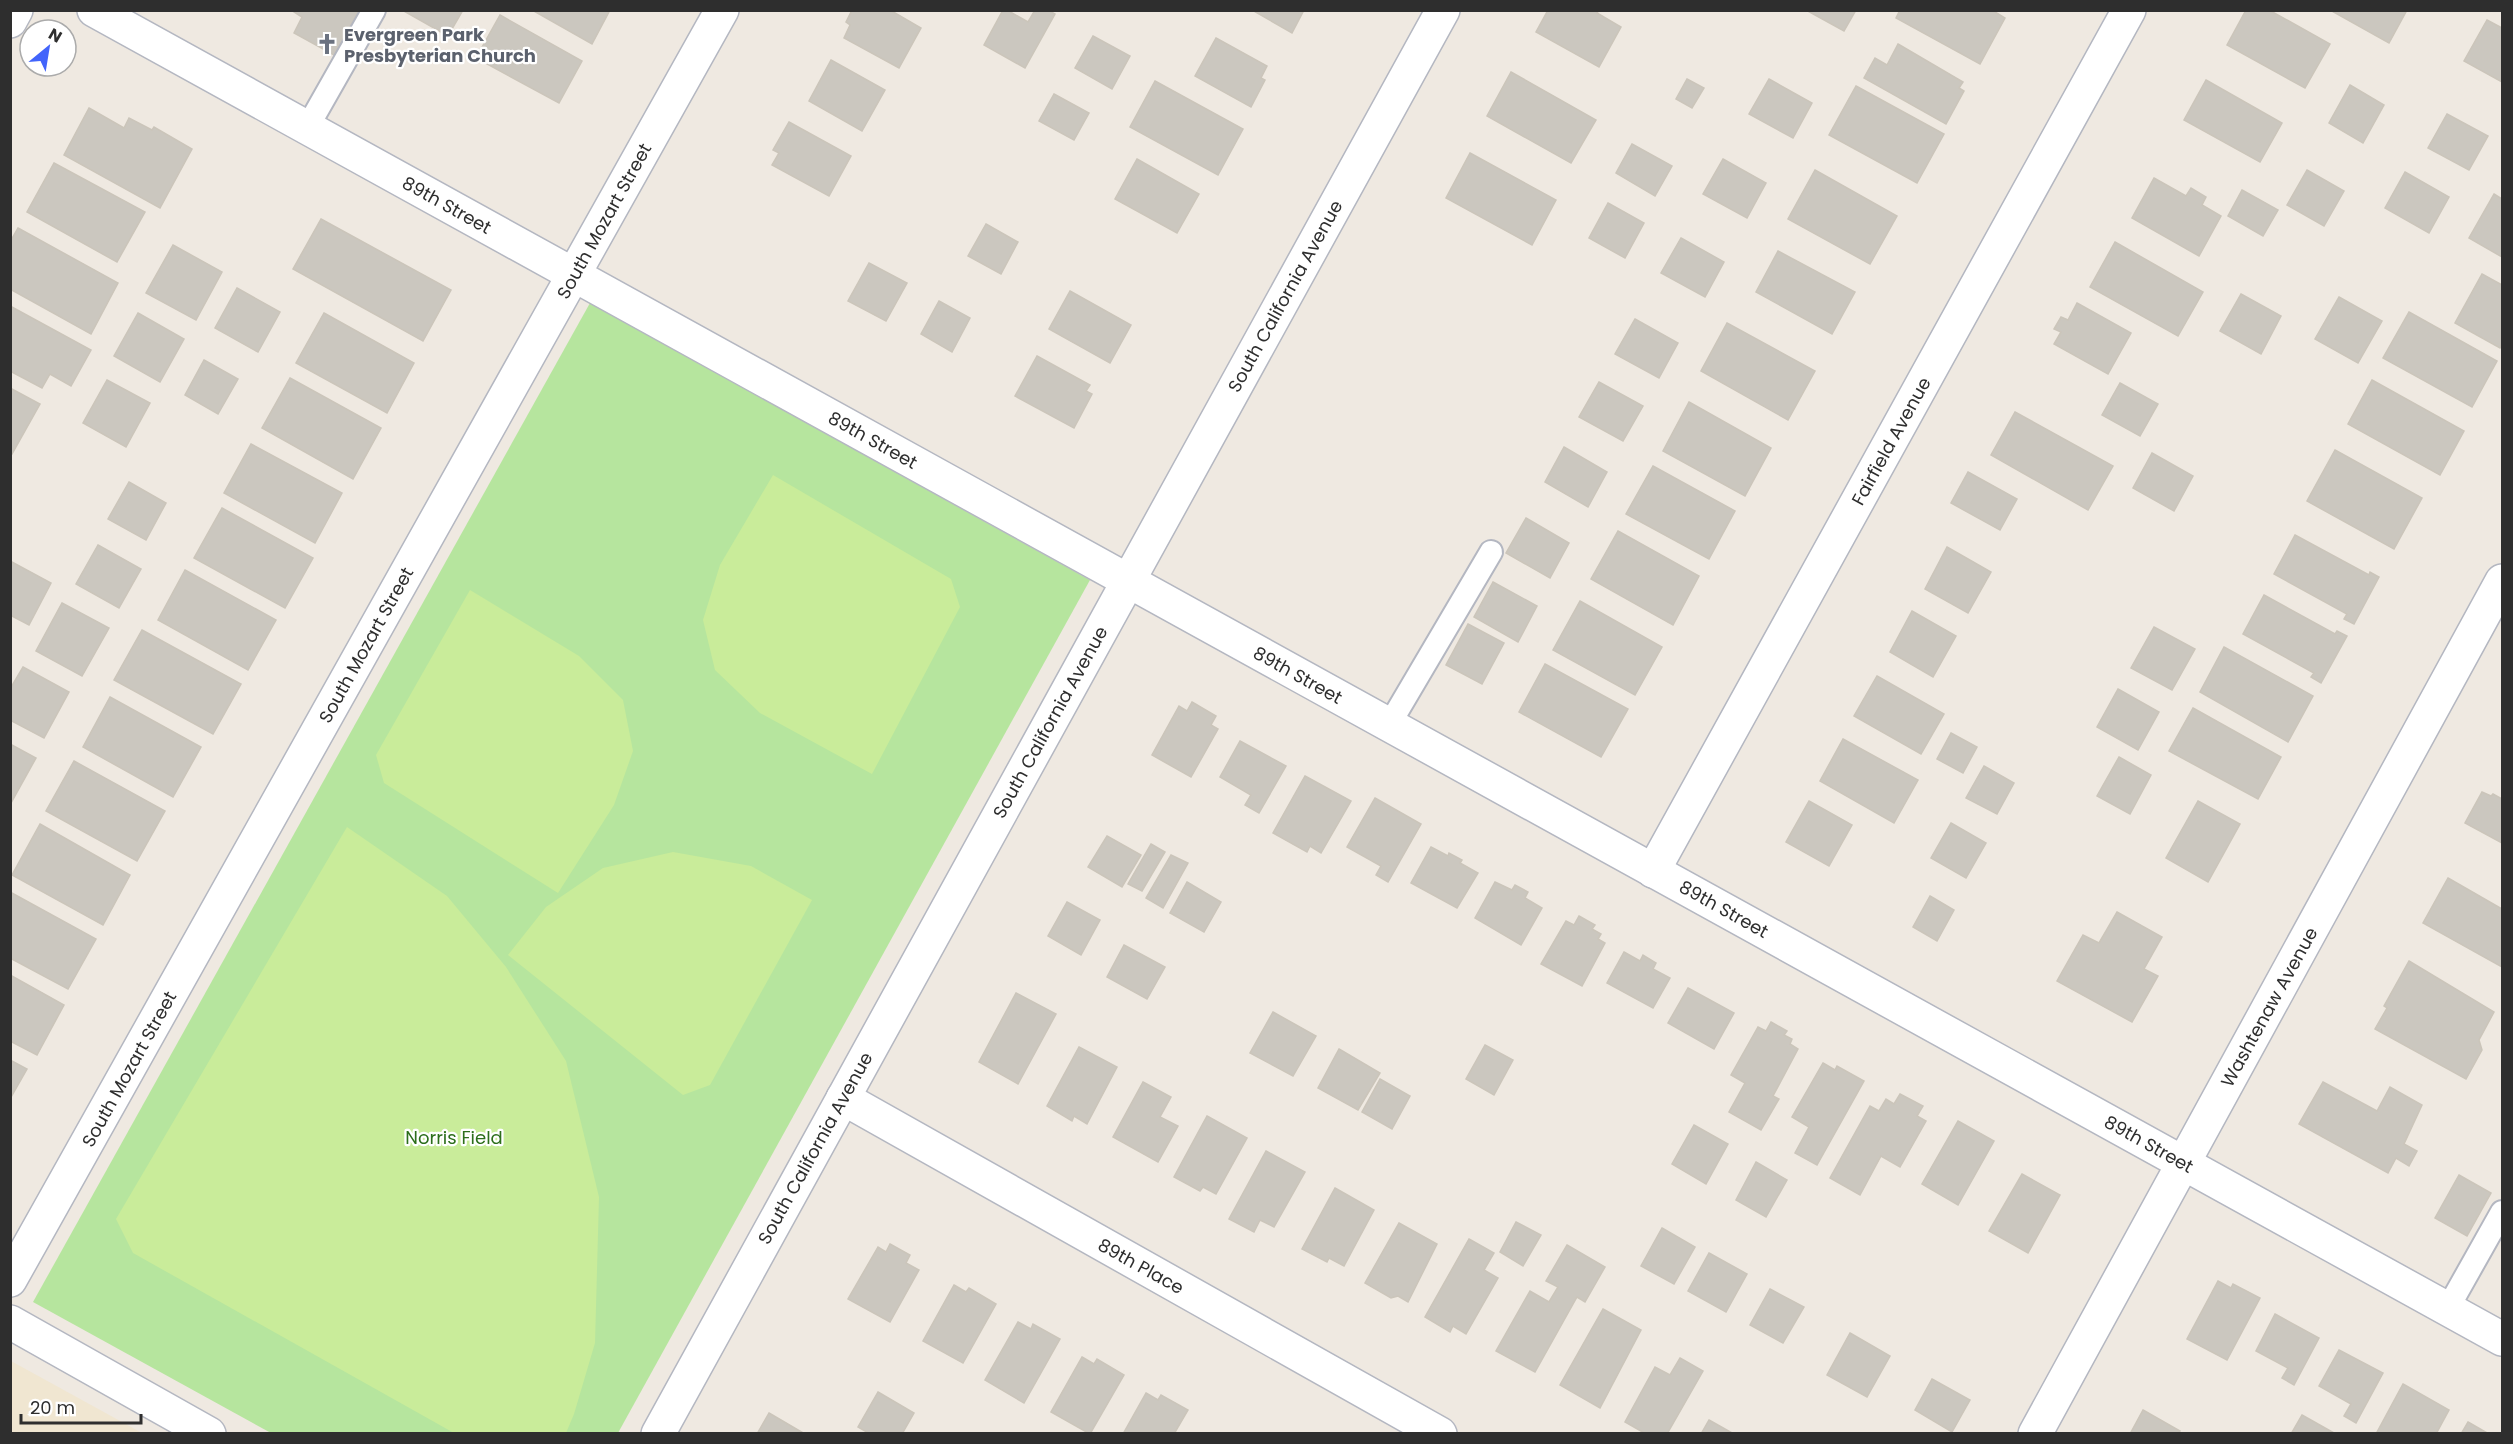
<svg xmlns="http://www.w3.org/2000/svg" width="2513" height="1444" font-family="Poppins,sans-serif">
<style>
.education{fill:#f0e6d1}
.green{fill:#b6e59e}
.pitch{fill:#c9ec9a}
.building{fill:#cbc7bf;stroke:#cbc5ba;stroke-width:1.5}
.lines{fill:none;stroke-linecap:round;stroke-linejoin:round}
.lane-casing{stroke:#b4b7c1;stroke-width:26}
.street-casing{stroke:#b4b7c1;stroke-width:36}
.lane{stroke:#fff;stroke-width:22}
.street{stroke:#fff;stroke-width:33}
.labels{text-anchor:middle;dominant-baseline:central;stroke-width:4.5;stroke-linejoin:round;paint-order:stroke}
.worship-label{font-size:18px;font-weight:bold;fill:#5b616d;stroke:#fff;text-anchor:start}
.street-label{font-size:18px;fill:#2e2e2e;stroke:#fff}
.park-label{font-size:18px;fill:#2c6e1b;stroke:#fff}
</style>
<rect width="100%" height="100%" fill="#efe9e1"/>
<path class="education" d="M10,1361H11L142,1433H11Z"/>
<path class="green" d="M590,303L1090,580L618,1433H271L33,1302Z"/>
<g class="pitch">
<path d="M773,475L951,579L960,607L872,774L760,713L715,670L703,620L720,565Z"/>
<path d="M470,590L579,656L623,700L633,751L614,805L558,893L384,783L376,755Z"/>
<path d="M347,827L447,896L506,967L566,1061L599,1197L595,1343L574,1414L566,1433H454L133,1253L116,1219Z"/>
<path d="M673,852L751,866L812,900L710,1085L683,1095L508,955L546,907L603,868Z"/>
</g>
<g class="building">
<path d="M291,10H359L334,55L294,33L302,17Z"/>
<path d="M402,10H463L448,36Z"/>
<path d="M532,10H610L592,44Z"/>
<path d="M852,10H890L921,28L899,68L844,38L850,25L846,22Z"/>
<path d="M1003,10H1007L1028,22L1035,10H1048L1055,14L1025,68L984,45Z"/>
<path d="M1252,10H1304L1292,33Z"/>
<path d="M1548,10H1599L1597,13L1621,27L1599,67L1536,32Z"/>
<path d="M1806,10H1856L1844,31Z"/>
<path d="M1900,10H1992L2005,18L1980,64L1896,18Z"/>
<path d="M2246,10H2269L2330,44L2305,88L2227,45Z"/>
<path d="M2330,10H2407L2389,43Z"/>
<path d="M500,15L582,61L559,103L476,58Z"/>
<path d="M2487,20L2502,28V82L2464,61Z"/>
<path d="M1093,36L1130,56L1112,89L1075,68Z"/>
<path d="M1216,38L1267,66L1261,78L1265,80L1251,107L1195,76Z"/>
<path d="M1898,44L1963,82L1959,88L1964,91L1946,124L1864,78L1875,58L1887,65Z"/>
<path d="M831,60L885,90L862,131L809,101Z"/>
<path d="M1511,72L1596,120L1571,163L1487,116Z"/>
<path d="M1687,79L1704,88L1692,108L1676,99Z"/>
<path d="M1769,79L1812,103L1793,138L1749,114Z"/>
<path d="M2206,80L2282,123L2260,162L2184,120Z"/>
<path d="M1155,81L1243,129L1218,175L1130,127Z"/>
<path d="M2350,85L2384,105L2363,143L2329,123Z"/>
<path d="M1856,86L1944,134L1917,183L1829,135Z"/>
<path d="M1054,94L1089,113L1074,140L1039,121Z"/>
<path d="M89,108L124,128L129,118L152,130L154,127L192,149L160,208L64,155Z"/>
<path d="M2447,114L2488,136L2469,170L2428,148Z"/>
<path d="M789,122L851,156L829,196L772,165L779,153L773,150Z"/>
<path d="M1632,144L1672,166L1655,196L1616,173Z"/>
<path d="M1470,153L1556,200L1532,245L1446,198Z"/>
<path d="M1137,159L1199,194L1177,233L1115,199Z"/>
<path d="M1723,159L1766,183L1747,218L1703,194Z"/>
<path d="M54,163L145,212L117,262L27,212Z"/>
<path d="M1815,170L1897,216L1870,264L1788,219Z"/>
<path d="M2307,170L2344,191L2324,226L2287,205Z"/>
<path d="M2405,172L2449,197L2429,233L2385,208Z"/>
<path d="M2154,178L2186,196L2191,188L2206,197L2202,205L2221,216L2199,256L2132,218Z"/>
<path d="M2242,190L2278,210L2263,236L2228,216Z"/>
<path d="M2494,194L2502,199V257L2469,238Z"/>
<path d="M1608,203L1644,223L1625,258L1589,238Z"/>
<path d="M321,219L451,290L423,341L293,269Z"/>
<path d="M986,224L1018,242L1001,274L968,256Z"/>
<path d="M18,228L118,283L91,334L10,289V242Z"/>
<path d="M1681,238L1724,262L1705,297L1661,273Z"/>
<path d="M2115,242L2203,292L2178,336L2090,287Z"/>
<path d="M173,245L222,272L196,320L146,293Z"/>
<path d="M1778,251L1855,292L1832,334L1756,292Z"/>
<path d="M869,263L907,283L886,321L848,301Z"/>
<path d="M2482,274L2502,285V344L2500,348L2455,323Z"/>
<path d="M237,288L280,312L258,352L215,328Z"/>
<path d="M1070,291L1131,325L1110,363L1049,329Z"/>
<path d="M2241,294L2281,316L2261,354L2220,331Z"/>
<path d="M2339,297L2382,321L2358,363L2315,339Z"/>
<path d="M939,301L970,318L952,352L921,334Z"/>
<path d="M2077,303L2131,333L2108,374L2054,344L2061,332L2054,329L2061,317L2068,320Z"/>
<path d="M10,306L91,350L71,386L50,374L42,388L10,371Z"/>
<path d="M2409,312L2497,361L2472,407L2383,358Z"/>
<path d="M138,313L184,339L160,382L114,356Z"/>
<path d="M324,313L414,363L387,413L296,363Z"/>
<path d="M1635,319L1678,343L1659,378L1615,354Z"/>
<path d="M1727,323L1815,371L1788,420L1701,371Z"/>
<path d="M1037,356L1090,385L1086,391L1092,394L1074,428L1015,396Z"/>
<path d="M204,360L238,379L218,414L185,395Z"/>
<path d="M290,378L381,428L353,479L262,428Z"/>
<path d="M107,380L150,403L126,447L83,423Z"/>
<path d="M2372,380L2464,431L2440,475L2348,424Z"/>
<path d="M1599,382L1643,406L1623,441L1579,417Z"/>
<path d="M2120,383L2158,404L2140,436L2102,415Z"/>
<path d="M10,388L40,404L12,454L10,453Z"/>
<path d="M1689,402L1771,448L1745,496L1663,451Z"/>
<path d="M2015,412L2113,466L2088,510L1991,455Z"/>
<path d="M251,444L342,493L315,543L224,493Z"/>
<path d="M1564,447L1607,472L1588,507L1545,482Z"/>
<path d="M2335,450L2422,498L2394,549L2307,501Z"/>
<path d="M2152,453L2193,476L2174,511L2133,488Z"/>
<path d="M1653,466L1735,511L1709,559L1626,514Z"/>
<path d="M1968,472L2017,499L2000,530L1951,503Z"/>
<path d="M129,482L166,503L146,540L108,519Z"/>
<path d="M222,508L313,558L285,608L194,558Z"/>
<path d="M1526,518L1569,543L1550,578L1506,553Z"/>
<path d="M1618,531L1699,576L1673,625L1591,579Z"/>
<path d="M2295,535L2369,575L2370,572L2379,577L2354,624L2344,619L2347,614L2274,574Z"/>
<path d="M98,545L141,569L119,608L76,584Z"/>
<path d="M1947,547L1991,572L1968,613L1925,589Z"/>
<path d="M10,561L51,583L29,625L10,615Z"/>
<path d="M185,570L276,620L248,670L158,620Z"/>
<path d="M1493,582L1537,606L1518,642L1474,617Z"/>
<path d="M2264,595L2335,634L2337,631L2347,636L2321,683L2311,677L2314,673L2243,634Z"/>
<path d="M1580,601L1662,647L1635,695L1553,650Z"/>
<path d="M62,603L109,628L82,676L36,651Z"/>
<path d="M1912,611L1956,636L1933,677L1890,652Z"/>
<path d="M1468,624L1504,643L1482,684L1446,665Z"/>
<path d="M2154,627L2195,649L2172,690L2131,668Z"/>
<path d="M142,630L241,684L213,734L114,680Z"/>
<path d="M2224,647L2313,696L2288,742L2200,692Z"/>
<path d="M1545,664L1628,709L1601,757L1519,712Z"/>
<path d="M23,667L69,692L44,738L10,720V689Z"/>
<path d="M1877,676L1944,714L1921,754L1854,716Z"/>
<path d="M2118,689L2159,712L2138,750L2097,727Z"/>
<path d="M110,697L201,747L173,797L83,747Z"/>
<path d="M1192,702L1216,716L1211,725L1218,729L1191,777L1152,755L1179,706L1187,711Z"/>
<path d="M2193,708L2281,757L2258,799L2169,751Z"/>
<path d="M1951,733L1977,747L1963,773L1937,759Z"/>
<path d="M1843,739L1918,780L1894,823L1820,781Z"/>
<path d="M1240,741L1286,766L1259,813L1245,805L1251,795L1220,777Z"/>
<path d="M10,744L36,758L11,803L10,802Z"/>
<path d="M2119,757L2151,775L2130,814L2097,796Z"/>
<path d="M74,761L165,811L137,861L46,811Z"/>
<path d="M1984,766L2014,783L1997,814L1966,798Z"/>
<path d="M1305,776L1351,801L1321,853L1310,846L1307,852L1273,833Z"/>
<path d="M2482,792L2491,796L2493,794L2502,799V843L2465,823Z"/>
<path d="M1375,798L1421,824L1388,882L1376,875L1381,866L1347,847Z"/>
<path d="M1809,801L1852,825L1829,866L1786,842Z"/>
<path d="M2198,801L2240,824L2208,882L2166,858Z"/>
<path d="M1951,823L1986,843L1966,878L1931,858Z"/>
<path d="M40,824L130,875L103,925L12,875Z"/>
<path d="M1107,836L1141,855L1122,887L1088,867Z"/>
<path d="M1151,844L1165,852L1142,891L1128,884Z"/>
<path d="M1431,847L1448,856L1449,853L1462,860L1460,863L1478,873L1457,908L1411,883Z"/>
<path d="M1171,855L1188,863L1163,908L1146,898Z"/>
<path d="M2448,878L2502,909V967L2423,923Z"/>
<path d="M1187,882L1221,902L1204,932L1170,913Z"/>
<path d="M1495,882L1512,890L1515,885L1528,892L1525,898L1542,908L1521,945L1475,918Z"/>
<path d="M10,892L96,939L68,989L10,958Z"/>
<path d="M1930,896L1954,910L1937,941L1913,927Z"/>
<path d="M1067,902L1100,920L1081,955L1048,936Z"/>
<path d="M2117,912L2162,937L2144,969L2158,976L2132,1022L2057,981L2083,935L2099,943Z"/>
<path d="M1579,916L1595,925L1592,929L1601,934L1598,939L1605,943L1582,986L1541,964L1566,921L1574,925Z"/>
<path d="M1124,945L1165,967L1147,999L1107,977Z"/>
<path d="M1624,952L1640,961L1643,955L1656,963L1653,969L1670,978L1653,1008L1607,983Z"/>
<path d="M2409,961L2494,1012L2479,1040L2482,1050L2466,1079L2375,1029L2387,1008L2384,1006Z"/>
<path d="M10,975L64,1005L37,1055L10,1041Z"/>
<path d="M1688,988L1734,1013L1714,1049L1668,1023Z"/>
<path d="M1016,993L1056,1014L1018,1084L979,1062Z"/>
<path d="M1273,1012L1316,1036L1293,1076L1250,1053Z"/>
<path d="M1771,1022L1787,1031L1784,1035L1792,1039L1790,1044L1798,1049L1773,1096L1779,1099L1761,1130L1729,1112L1745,1083L1731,1075L1758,1027L1766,1031Z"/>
<path d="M1485,1045L1513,1060L1494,1095L1466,1079Z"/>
<path d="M1079,1047L1117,1067L1087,1124L1074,1116L1072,1121L1047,1106Z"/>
<path d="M1339,1049L1380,1073L1358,1110L1318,1088Z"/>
<path d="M10,1060L27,1069L10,1099Z"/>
<path d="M1823,1063L1835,1070L1837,1066L1864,1081L1817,1165L1795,1153L1809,1127L1792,1117Z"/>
<path d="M1380,1079L1410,1096L1392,1129L1362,1112Z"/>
<path d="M1143,1082L1171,1097L1160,1117L1178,1126L1158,1162L1113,1137Z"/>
<path d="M2323,1082L2377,1111L2390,1087L2422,1105L2404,1144L2417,1151L2409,1166L2396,1158L2388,1173L2299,1124Z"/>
<path d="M1900,1094L1923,1106L1917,1116L1926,1121L1900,1167L1881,1156L1860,1195L1830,1178L1870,1106L1879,1111L1886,1099L1894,1104Z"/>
<path d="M1207,1116L1247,1138L1216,1194L1203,1187L1200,1191L1174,1177Z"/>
<path d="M1958,1121L1994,1141L1958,1205L1922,1184Z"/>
<path d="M1694,1125L1728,1144L1706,1184L1672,1164Z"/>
<path d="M1266,1151L1305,1172L1274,1227L1260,1220L1254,1232L1229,1219Z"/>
<path d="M1756,1162L1787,1180L1766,1217L1736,1200Z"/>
<path d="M2022,1174L2060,1195L2028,1253L1989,1231Z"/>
<path d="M2459,1175L2491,1193L2467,1236L2435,1218Z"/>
<path d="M1335,1188L1374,1210L1344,1266L1329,1258L1327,1262L1302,1249Z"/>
<path d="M1516,1222L1541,1235L1523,1266L1500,1252Z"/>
<path d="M1399,1223L1437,1244L1408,1302L1398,1296L1391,1298L1365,1283Z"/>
<path d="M1662,1228L1695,1247L1674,1284L1641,1266Z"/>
<path d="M1469,1239L1494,1253L1484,1270L1498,1278L1466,1334L1453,1326L1450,1332L1425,1317Z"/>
<path d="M890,1244L910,1255L906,1263L919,1270L890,1322L848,1299L878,1247L886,1252Z"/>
<path d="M1567,1245L1605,1267L1585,1302L1577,1297L1535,1372L1496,1351L1530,1291L1549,1302L1558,1287L1546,1281Z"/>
<path d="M1709,1253L1747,1274L1726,1312L1688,1291Z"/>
<path d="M2218,1281L2231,1288L2233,1284L2260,1298L2227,1360L2187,1339Z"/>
<path d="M954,1285L966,1292L969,1288L996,1304L963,1363L923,1341Z"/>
<path d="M1770,1289L1804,1307L1783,1343L1750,1325Z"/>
<path d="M1603,1309L1641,1330L1600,1408L1560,1385Z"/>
<path d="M2275,1314L2319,1338L2294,1385L2282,1378L2288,1368L2256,1351Z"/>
<path d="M1018,1322L1031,1329L1033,1324L1060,1339L1024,1403L985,1380Z"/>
<path d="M1850,1333L1890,1356L1867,1397L1827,1375Z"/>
<path d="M2339,1350L2383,1373L2356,1423L2344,1416L2351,1404L2319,1386Z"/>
<path d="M1082,1357L1094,1364L1097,1359L1124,1375L1090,1434L1051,1412Z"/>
<path d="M1680,1358L1703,1371L1667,1434H1646L1625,1422L1655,1367L1670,1375Z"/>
<path d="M1932,1379L1970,1400L1952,1432L1915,1410Z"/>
<path d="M2403,1384L2449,1410L2436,1434H2376Z"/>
<path d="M878,1392L914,1413L902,1434H870L858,1427Z"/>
<path d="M1146,1393L1158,1400L1161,1395L1188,1410L1174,1434H1123Z"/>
<path d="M2143,1410L2180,1431L2178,1434H2130Z"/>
<path d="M769,1413L805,1434H757Z"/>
<path d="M2302,1415L2334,1433V1434H2291Z"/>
<path d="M1709,1420L1734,1434H1701Z"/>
<path d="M2468,1422L2489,1434H2461Z"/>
</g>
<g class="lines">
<defs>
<g id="lane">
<path d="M307,128L374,10"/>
<path d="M1389,725L1491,552"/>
<path d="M2448,1308L2502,1212"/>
</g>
<g id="street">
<path d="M94,10L2502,1339"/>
<path d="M10,21L16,10"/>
<path d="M1653,871L2129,10"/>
<path d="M843,1098L1440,1434"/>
<path d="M10,1280L722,10"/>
<path d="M10,1322L209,1434"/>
<path d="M658,1434L1443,10"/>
<path d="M2035,1434L2502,581"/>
</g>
</defs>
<use href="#lane" class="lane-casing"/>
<use href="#street" class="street-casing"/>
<use href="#lane" class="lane"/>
<use href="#street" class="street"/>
</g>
<defs>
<symbol id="church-bare" viewBox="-9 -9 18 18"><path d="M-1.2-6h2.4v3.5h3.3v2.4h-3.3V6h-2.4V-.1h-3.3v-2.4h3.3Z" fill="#6b7280" stroke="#fff" stroke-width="2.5" paint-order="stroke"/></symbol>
</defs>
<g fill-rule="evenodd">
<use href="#church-bare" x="312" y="29" width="30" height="30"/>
</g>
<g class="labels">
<g class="worship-label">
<text x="344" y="34">Evergreen Park<tspan x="344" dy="21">Presbyterian Church</tspan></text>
</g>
<g class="street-label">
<text transform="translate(447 205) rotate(29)">89th Street</text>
<text transform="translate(604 221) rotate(-61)">South Mozart Street</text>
<text transform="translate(1285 296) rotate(-61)">South California Avenue</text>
<text transform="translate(873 440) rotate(29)">89th Street</text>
<text transform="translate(1891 441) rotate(-61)">Fairfield Avenue</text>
<text transform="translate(366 645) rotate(-61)">South Mozart Street</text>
<text transform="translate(1298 675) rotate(29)">89th Street</text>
<text transform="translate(1050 722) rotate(-61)">South California Avenue</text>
<text transform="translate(1724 909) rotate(29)">89th Street</text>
<text transform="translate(2269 1007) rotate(-61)">Washtenaw Avenue</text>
<text transform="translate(129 1069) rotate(-61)">South Mozart Street</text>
<text transform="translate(2149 1144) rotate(29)">89th Street</text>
<text transform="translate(815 1148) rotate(-61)">South California Avenue</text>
<text transform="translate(1141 1266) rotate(29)">89th Place</text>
</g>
<g class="park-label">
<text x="454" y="1137">Norris Field</text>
</g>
</g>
<rect width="2513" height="1444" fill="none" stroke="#2e2e2e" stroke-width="24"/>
<g transform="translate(48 48) rotate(30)"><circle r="28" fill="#ffffff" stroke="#ababab" stroke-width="1.5"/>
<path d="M0-4.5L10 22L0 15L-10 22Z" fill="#4264fb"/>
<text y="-9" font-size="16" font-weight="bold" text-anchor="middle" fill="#2e2e2e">N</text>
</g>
<path d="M21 1414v9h120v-9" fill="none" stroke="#2e2e2e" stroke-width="3"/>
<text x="30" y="1414" font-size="18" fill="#2e2e2e" stroke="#ffffff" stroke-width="4.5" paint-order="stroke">20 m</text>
</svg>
